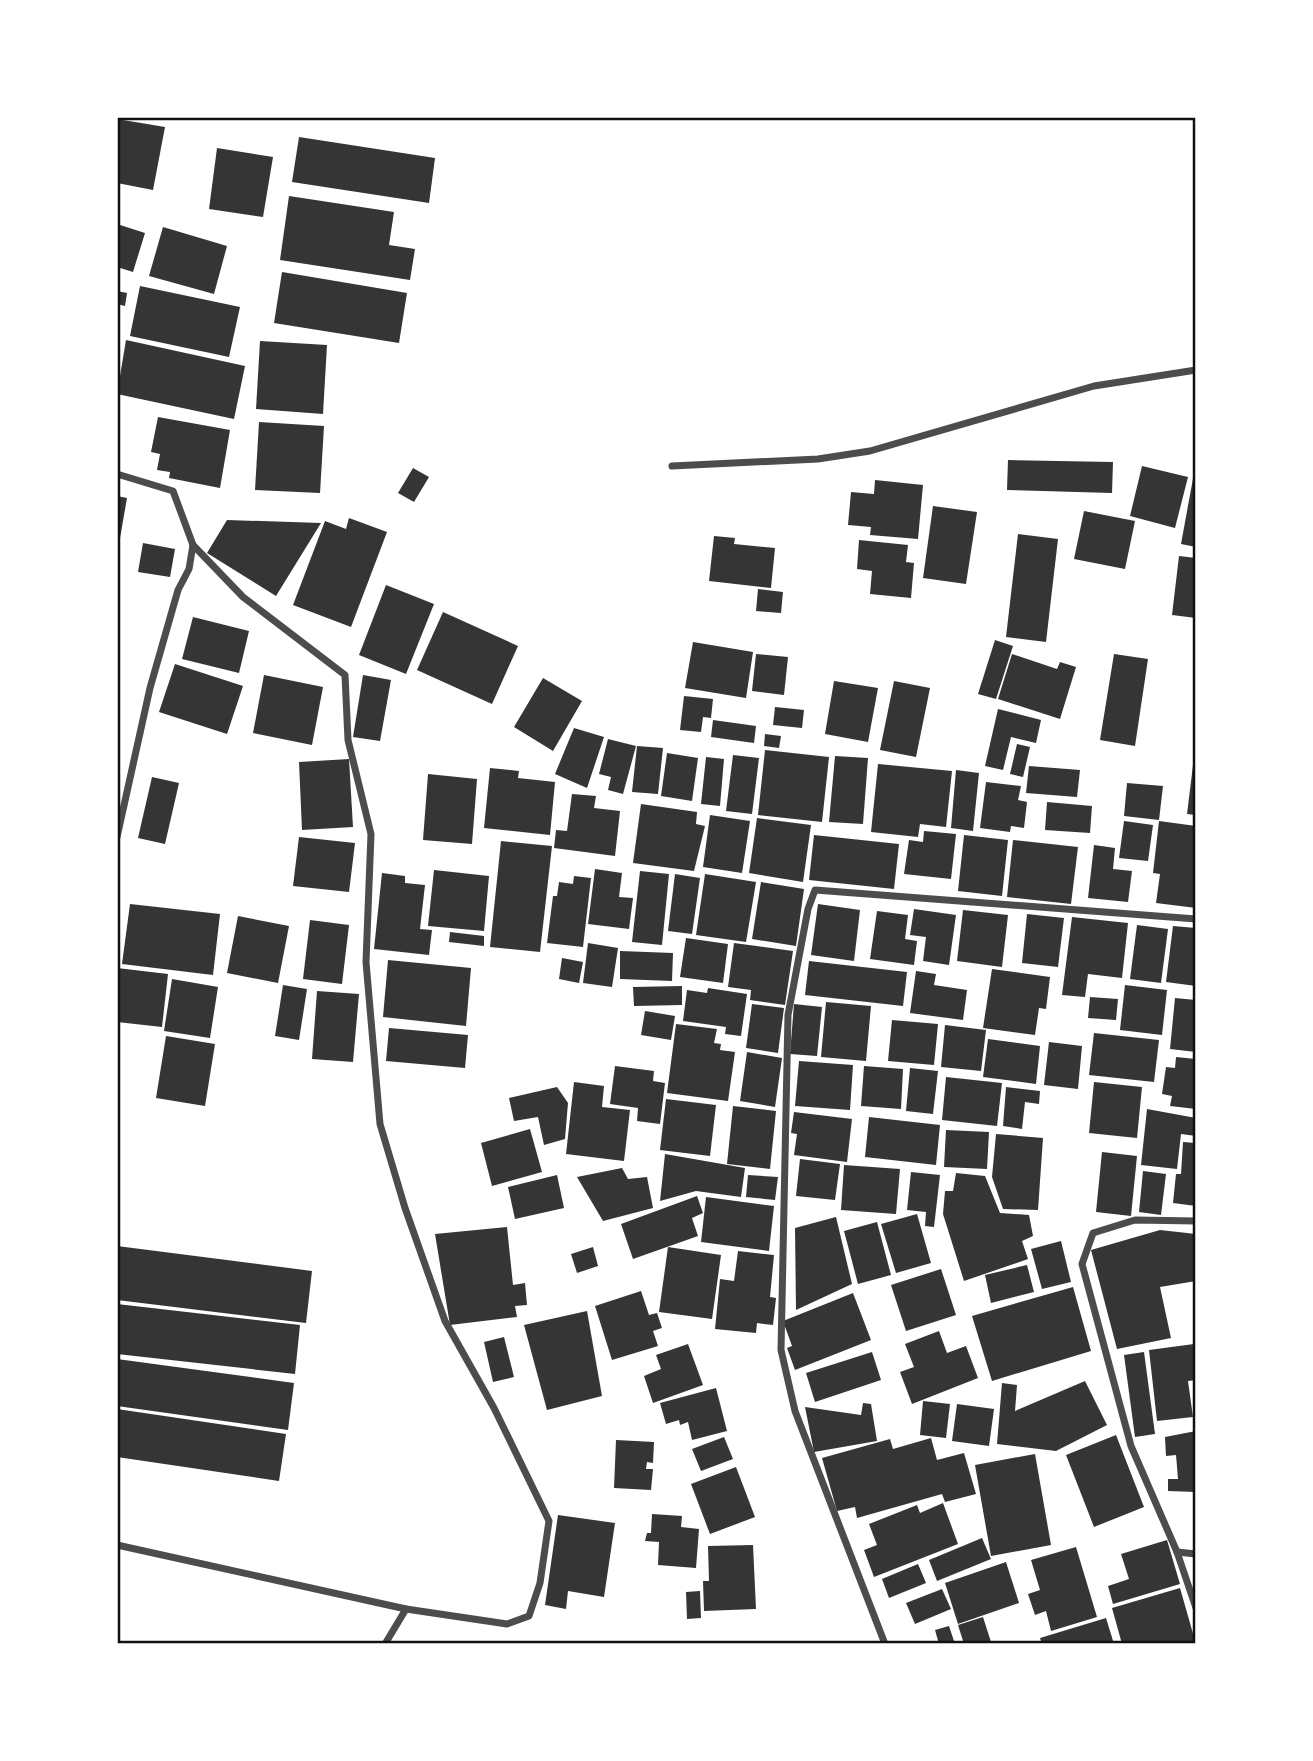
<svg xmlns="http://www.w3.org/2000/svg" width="1313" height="1761" font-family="Figtree,sans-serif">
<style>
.building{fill:#353535}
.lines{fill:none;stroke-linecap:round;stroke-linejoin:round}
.minor{stroke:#4c4c4c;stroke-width:7}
.neatline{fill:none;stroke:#111;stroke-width:2.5}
</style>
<rect width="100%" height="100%" fill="#fff"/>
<g class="building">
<path d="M117,119L165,127L153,190L117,183Z"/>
<path d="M299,137L435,158L429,203L292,182Z"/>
<path d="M217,148L273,157L263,217L209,209Z"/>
<path d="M289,196L394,212L389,245L415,249L410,280L280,260Z"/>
<path d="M117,224L145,233L133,272L117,267Z"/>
<path d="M163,227L227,246L214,294L149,276Z"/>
<path d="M282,272L407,293L399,343L274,323Z"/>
<path d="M140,286L240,307L229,357L130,336Z"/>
<path d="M117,291L127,293L125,306L117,304Z"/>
<path d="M126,340L245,366L234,419L117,394Z"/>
<path d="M260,341L327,345L323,414L256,409Z"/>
<path d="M158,417L230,430L220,488L169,478L170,472L157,470L160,454L151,452Z"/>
<path d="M259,422L324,426L320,493L255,490Z"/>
<path d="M1008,460L1113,462L1112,493L1007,490Z"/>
<path d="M1142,466L1188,477L1175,528L1130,516Z"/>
<path d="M413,468L429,477L414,502L398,493Z"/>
<path d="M1194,473H1196V547L1181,544Z"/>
<path d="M875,480L923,485L918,539L870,535L871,527L848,525L851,492L874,494Z"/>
<path d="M117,496L127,498L119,544H117Z"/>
<path d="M933,506L977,512L966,584L923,578Z"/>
<path d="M1084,511L1135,521L1125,569L1074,559Z"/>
<path d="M349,518L387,532L351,627L293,605L325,521L346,529Z"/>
<path d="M227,520L321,523L276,596L207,553Z"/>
<path d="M1018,534L1058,539L1046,642L1006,637Z"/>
<path d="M714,536L735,538L734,544L775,548L771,588L709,581Z"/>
<path d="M859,540L908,545L906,562L914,563L911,598L870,594L872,571L857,569Z"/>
<path d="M143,543L175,549L170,577L138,572Z"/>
<path d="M1179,556L1196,558V618L1172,615Z"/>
<path d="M386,585L434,604L406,674L359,655Z"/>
<path d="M758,589L783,592L781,613L756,611Z"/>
<path d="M443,612L518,646L492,704L417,670Z"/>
<path d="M193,617L249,631L239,673L182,659Z"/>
<path d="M995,640L1013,646L996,699L978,694Z"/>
<path d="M693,642L753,652L746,698L685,688Z"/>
<path d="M756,654L788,657L784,695L752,691Z"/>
<path d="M1012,654L1057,669L1060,662L1076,667L1060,719L998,699Z"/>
<path d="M1114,654L1148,659L1135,746L1100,740Z"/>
<path d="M175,664L243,686L227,734L159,712Z"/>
<path d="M264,675L323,687L312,745L253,733Z"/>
<path d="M363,675L391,680L380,741L353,737Z"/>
<path d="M543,678L582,701L553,751L514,727Z"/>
<path d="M834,681L878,688L868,742L825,734Z"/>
<path d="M894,681L930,688L916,757L880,750Z"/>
<path d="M684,696L713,699L711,718L703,717L701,732L680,730Z"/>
<path d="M775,707L804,710L802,728L773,725Z"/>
<path d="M998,709L1041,720L1036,743L1011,737L1003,770L985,766Z"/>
<path d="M713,720L756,726L754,743L711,737Z"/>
<path d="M574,728L604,737L587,788L555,774Z"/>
<path d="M765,734L781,736L779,748L764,746Z"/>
<path d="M608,739L636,746L623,794L608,790L611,777L599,774Z"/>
<path d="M1017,744L1030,747L1023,777L1010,774Z"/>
<path d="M637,746L663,748L658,794L632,792Z"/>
<path d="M765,750L829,757L822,822L758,815Z"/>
<path d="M667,753L698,758L692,801L661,796Z"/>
<path d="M733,755L759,758L752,814L726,811Z"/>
<path d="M835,756L868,758L863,824L829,822Z"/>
<path d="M706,757L724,759L720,806L701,804Z"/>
<path d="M1194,757H1196V815L1187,814Z"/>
<path d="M349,759L353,827L302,830L299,762Z"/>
<path d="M878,764L952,771L946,827L920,824L918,837L871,832Z"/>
<path d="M1029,766L1080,770L1077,797L1026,793Z"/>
<path d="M490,768L519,771L518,778L555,782L550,835L484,828Z"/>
<path d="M956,770L979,773L973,831L951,828Z"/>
<path d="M428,774L477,779L472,844L423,840Z"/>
<path d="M152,777L179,783L165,844L138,838Z"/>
<path d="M986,782L1021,786L1018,800L1027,802L1024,828L1011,826L1010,832L980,828Z"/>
<path d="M1127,783L1163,786L1159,820L1124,816Z"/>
<path d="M572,794L596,796L594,808L620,811L615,856L554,848L556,830L567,831Z"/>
<path d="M1047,802L1092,806L1090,833L1045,830Z"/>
<path d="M641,804L697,812L696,824L705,826L694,871L633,863Z"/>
<path d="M710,815L750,821L742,873L703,867Z"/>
<path d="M757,818L811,825L803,882L749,873Z"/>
<path d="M1124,821L1153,825L1148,861L1119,858Z"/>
<path d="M1159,821L1196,826V908L1156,903L1160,874L1153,873Z"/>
<path d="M924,831L956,834L951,879L904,874L909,840L923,842Z"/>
<path d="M814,835L899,844L894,889L809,880Z"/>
<path d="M964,835L1008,840L1002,896L958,891Z"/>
<path d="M299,837L355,843L349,892L293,886Z"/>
<path d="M1013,840L1078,847L1071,904L1007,897Z"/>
<path d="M501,841L552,846L540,952L490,947Z"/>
<path d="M1094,845L1115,848L1113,869L1132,871L1128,902L1088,898Z"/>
<path d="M595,869L622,873L619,897L633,898L629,929L588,924Z"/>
<path d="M434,870L489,876L484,931L428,926Z"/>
<path d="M640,871L669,874L662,945L632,942Z"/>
<path d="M382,873L405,876V883L425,885L420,929L432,930L429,955L374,949Z"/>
<path d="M675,874L700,878L692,934L668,931Z"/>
<path d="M705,874L756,882L746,942L696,935Z"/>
<path d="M574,876L591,878L583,947L547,943L553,896H557L559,882L573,884Z"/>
<path d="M761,882L804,889L796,946L752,939Z"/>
<path d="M130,904L220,914L213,975L122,964Z"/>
<path d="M818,904L860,910L854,961L811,955Z"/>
<path d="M914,909L956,915L949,965L923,961L926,937L910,935Z"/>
<path d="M963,910L1008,915L1002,967L957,961Z"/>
<path d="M877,911L908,915L905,939L917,941L914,965L870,959Z"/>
<path d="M1027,914L1064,918L1058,967L1022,963Z"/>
<path d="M238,916L289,926L278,983L227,973Z"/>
<path d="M1072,917L1128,923L1122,978L1088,974L1085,997L1062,995Z"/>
<path d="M310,920L349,925L342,984L303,979Z"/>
<path d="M1137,925L1168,929L1161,983L1130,979Z"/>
<path d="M1173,926L1196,928V986L1166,982Z"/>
<path d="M450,932L484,936V946L449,942Z"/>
<path d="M686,938L728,944L723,983L680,977Z"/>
<path d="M588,943L618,948L612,987L583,983Z"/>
<path d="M734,943L793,951L785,1005L750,1000L751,990L728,987Z"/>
<path d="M620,951L673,953L672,981L620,979Z"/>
<path d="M562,958L583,962L579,983L559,979Z"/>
<path d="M388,960L471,968L466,1026L383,1017Z"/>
<path d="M809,961L907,972L903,1006L805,995Z"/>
<path d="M117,968L168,974L162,1027L117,1022Z"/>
<path d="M992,969L1050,977L1046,1009L1039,1008L1035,1035L983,1028Z"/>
<path d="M916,971L936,974L934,985L967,990L963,1020L910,1013Z"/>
<path d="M172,979L218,987L210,1038L164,1031Z"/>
<path d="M283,985L307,989L299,1040L275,1036Z"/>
<path d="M1125,985L1167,990L1162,1035L1120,1030Z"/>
<path d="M682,986V1005L634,1006L633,987Z"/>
<path d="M708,988L747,994L741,1036L725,1034L726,1027L683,1021L687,990L707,993Z"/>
<path d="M317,991L359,994L353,1062L312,1059Z"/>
<path d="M1090,997L1118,999L1116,1020L1088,1018Z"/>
<path d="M1175,998L1196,1000V1052L1170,1049Z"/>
<path d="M826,1002L871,1006L866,1061L821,1057Z"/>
<path d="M752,1004L784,1008L778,1053L746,1048Z"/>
<path d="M794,1004L822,1007L817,1056L790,1054Z"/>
<path d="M645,1011L675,1016L671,1040L641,1035Z"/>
<path d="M892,1020L938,1024L934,1065L888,1061Z"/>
<path d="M676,1024L717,1029L714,1043L721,1044L720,1050L735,1052L728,1101L667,1093Z"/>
<path d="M945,1025L986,1030L981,1071L941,1067Z"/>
<path d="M389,1028L468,1035L465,1068L386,1061Z"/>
<path d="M1094,1033L1159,1040L1154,1082L1089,1075Z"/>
<path d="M166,1036L215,1044L205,1106L156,1098Z"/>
<path d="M988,1039L1040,1046L1036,1084L983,1077Z"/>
<path d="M1049,1042L1082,1046L1078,1089L1044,1085Z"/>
<path d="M747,1052L782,1058L775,1107L740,1101Z"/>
<path d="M1176,1057L1196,1059V1109L1170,1106L1172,1096L1162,1094L1166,1067L1175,1068Z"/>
<path d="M799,1061L853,1065L850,1110L795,1106Z"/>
<path d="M615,1066L654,1071L653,1081L665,1083L660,1124L637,1121L638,1108L610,1104Z"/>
<path d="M864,1066L903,1069L901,1109L861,1106Z"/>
<path d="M910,1068L938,1071L933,1114L906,1111Z"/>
<path d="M946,1077L1002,1083L997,1126L942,1120Z"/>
<path d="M574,1082L604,1086L602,1107L630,1110L624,1161L566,1154Z"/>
<path d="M1094,1082L1142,1087L1137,1138L1089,1133Z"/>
<path d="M557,1087L568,1103L565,1139L544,1145L538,1117L514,1121L509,1098Z"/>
<path d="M1006,1087L1040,1091L1039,1104L1025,1102L1022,1129L1003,1126Z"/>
<path d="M666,1099L716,1105L710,1156L660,1150Z"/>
<path d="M733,1106L776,1111L770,1169L727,1164Z"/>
<path d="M1147,1109L1196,1118V1136L1181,1134L1177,1169L1141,1165Z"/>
<path d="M794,1112L852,1119L847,1162L794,1155L797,1134L791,1133Z"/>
<path d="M869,1117L940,1125L936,1165L865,1157Z"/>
<path d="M530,1129L542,1172L492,1186L481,1143Z"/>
<path d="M946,1130L989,1132L987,1169L944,1167Z"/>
<path d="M996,1134L1043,1138L1038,1210L1003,1209L992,1177Z"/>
<path d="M1183,1142L1196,1143V1206L1173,1203L1176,1174H1181Z"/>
<path d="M1102,1152L1137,1156L1131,1216L1096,1212Z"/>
<path d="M665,1154L745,1168L741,1197L696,1191L660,1201Z"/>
<path d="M800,1159L840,1164L835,1200L796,1196Z"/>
<path d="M844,1165L900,1169L896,1214L841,1210Z"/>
<path d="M622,1168L628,1179L647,1177L653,1208L603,1221L577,1177Z"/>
<path d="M1143,1171L1166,1174L1161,1215L1139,1212Z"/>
<path d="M911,1172L940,1175L934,1227L925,1226L926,1212L907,1210Z"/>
<path d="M956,1173L985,1176L1000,1213L1029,1215L1033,1236L1022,1241L1028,1259L964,1281L943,1214L945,1191H953Z"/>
<path d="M557,1175L564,1208L515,1219L508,1187Z"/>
<path d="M748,1175L778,1177L775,1200L746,1197Z"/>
<path d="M697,1196L703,1213L692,1218L698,1236L633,1259L621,1224Z"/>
<path d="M706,1197L774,1206L769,1251L701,1242Z"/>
<path d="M917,1214L931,1263L896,1273L881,1224Z"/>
<path d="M836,1217L852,1284L796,1310L795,1228Z"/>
<path d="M877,1222L891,1275L858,1284L844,1231Z"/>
<path d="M507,1227L513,1285L525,1283L527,1305L515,1306L517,1317L450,1325L435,1234Z"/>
<path d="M1160,1230L1196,1234V1281L1160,1287L1171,1338L1117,1349L1091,1250Z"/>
<path d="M1061,1241L1071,1282L1042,1289L1031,1249Z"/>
<path d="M117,1246L312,1271L306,1323L117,1300Z"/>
<path d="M593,1247L598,1266L577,1273L571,1254Z"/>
<path d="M668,1247L721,1255L712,1319L659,1312Z"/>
<path d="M738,1251L774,1255L770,1297L776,1298L773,1325L757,1323L756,1333L715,1329L720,1279L734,1281Z"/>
<path d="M1027,1265L1034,1292L991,1303L985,1275Z"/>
<path d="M941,1269L956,1315L906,1331L891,1285Z"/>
<path d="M1073,1287L1091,1351L992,1381L972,1316Z"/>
<path d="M641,1291L649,1315L657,1313L662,1328L653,1331L658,1346L612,1360L595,1306Z"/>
<path d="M853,1293L871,1340L795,1370L787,1348L792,1346L783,1321Z"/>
<path d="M117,1304L300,1325L295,1374L117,1354Z"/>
<path d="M587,1311L602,1396L547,1410L524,1325Z"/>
<path d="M939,1331L947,1353L966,1346L978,1378L912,1404L900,1372L914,1367L905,1344Z"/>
<path d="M504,1337L514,1377L493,1382L484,1342Z"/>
<path d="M688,1344L703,1385L653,1403L644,1376L661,1369L656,1355Z"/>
<path d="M1194,1344L1196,1380L1188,1381L1193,1417L1157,1421L1149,1350Z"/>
<path d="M872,1352L881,1380L815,1402L806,1373Z"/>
<path d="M1144,1352L1155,1434L1135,1437L1124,1355Z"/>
<path d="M117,1359L294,1383L288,1430L117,1406Z"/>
<path d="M1085,1381L1107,1425L1056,1451L997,1444L1002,1383L1017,1385L1015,1411Z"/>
<path d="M716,1388L727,1431L692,1440L688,1422L680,1425L679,1420L666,1424L660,1403Z"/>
<path d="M923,1401L950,1404L946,1438L920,1435Z"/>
<path d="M863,1403L871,1404L877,1441L814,1452L805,1407L861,1415Z"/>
<path d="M957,1404L994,1409L989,1446L952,1441Z"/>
<path d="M117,1409L286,1434L279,1481L117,1457Z"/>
<path d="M1196,1431V1492L1168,1491V1479H1178L1176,1455L1166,1456L1165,1437Z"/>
<path d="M1116,1435L1144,1507L1094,1527L1066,1455Z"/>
<path d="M724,1437L733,1459L701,1471L692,1449Z"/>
<path d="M931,1438L937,1460L964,1453L976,1494L945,1502L942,1494L857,1518L855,1507L837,1511L822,1458L890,1439L893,1449Z"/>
<path d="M616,1440L654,1442L653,1463L647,1462L646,1469H653L651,1490L614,1488Z"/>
<path d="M1035,1454L1051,1545L991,1556L975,1465Z"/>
<path d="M736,1467L755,1517L710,1534L691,1484Z"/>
<path d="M943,1503L958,1544L874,1577L864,1550L877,1545L869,1524L917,1505L920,1513Z"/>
<path d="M652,1514L682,1516L681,1527L699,1529L696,1568L658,1565L659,1542L645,1541L647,1533H651Z"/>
<path d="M558,1515L615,1523L604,1597L568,1591L566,1609L545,1605Z"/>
<path d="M982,1538L991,1559L937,1581L929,1560Z"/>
<path d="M1167,1540L1180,1584L1113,1604L1108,1586L1129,1579L1121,1554Z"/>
<path d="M753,1545L756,1609L704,1611L703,1581H709L708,1546Z"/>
<path d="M1076,1547L1097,1617L1051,1631L1046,1611L1035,1615L1028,1594L1040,1590L1031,1560Z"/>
<path d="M1006,1562L1019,1603L958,1624L945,1583Z"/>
<path d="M918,1564L926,1583L889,1598L882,1579Z"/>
<path d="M1180,1588L1196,1644H1122L1112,1608Z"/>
<path d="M942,1589L951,1609L915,1624L906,1603Z"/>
<path d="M700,1591L701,1618L687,1619L686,1592Z"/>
<path d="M983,1617L991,1642L964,1644L958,1625Z"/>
<path d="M1106,1618L1114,1644H1042L1040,1638Z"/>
<path d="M949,1626L955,1644H939L935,1630Z"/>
</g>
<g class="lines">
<g class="minor">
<path d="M672,466L818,459L870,451L1094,386L1196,370"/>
<path d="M117,474L173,491L193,545L189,569L178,590L150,688L117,837"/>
<path d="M193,545L243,597L345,675L348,740L371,834L366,962L380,1124L405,1208L445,1321L494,1408L549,1521L540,1583L529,1616L507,1624L406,1609"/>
<path d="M1196,1221L1135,1220L1093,1233L1082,1264L1131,1446L1177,1552L1196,1608"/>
<path d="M117,1545L406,1609L385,1644"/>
<path d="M1177,1552L1196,1554"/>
<path d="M885,1644L795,1411L781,1350L788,1015L808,909L815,890L1196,919"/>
</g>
</g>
<rect width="1313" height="1761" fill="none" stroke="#ffffff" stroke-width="238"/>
<rect x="119" y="119" width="1075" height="1523" class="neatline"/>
</svg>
